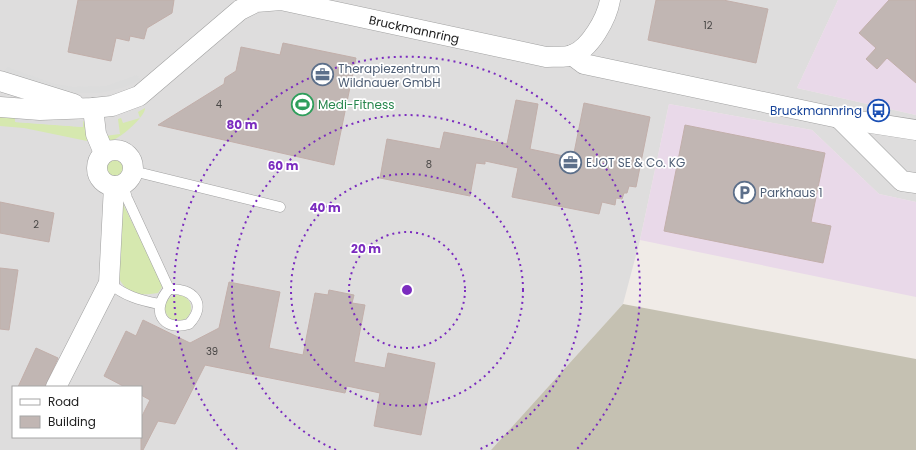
<svg xmlns="http://www.w3.org/2000/svg" width="916" height="450" font-family="Poppins,sans-serif">
<style>
.residential{fill:#dedddd;fill-rule:evenodd}
.industrial{fill:#e9d9e9}
.construction{fill:#c5c1b2}
.grass{fill:#d6e8af}
.parking{fill:#dcdcdc}
.building{fill:#c1b6b3;stroke:#c2afaa}
.lines{fill:none;stroke-linecap:round;stroke-linejoin:round}
.lane-casing{stroke:#a1a1a1;stroke-width:11}
.street-casing{stroke:#a1a1a1;stroke-width:21}
.lane{stroke:#fff;stroke-width:10}
.street{stroke:#fff;stroke-width:20}
.ring{fill:none;stroke:#7b2cbf;stroke-width:2;stroke-dasharray:2 4}
.labels{text-anchor:middle;dominant-baseline:central;stroke-width:3.5;stroke-linejoin:round;paint-order:stroke}
.number-label{font-size:10px;fill:#484645}
.street-label{font-size:12px;fill:#202020;stroke:#fff}
.service-label{font-size:12px;fill:#4e5e75;stroke:#fff;text-anchor:start}
.leisure-label{font-size:12px;fill:#27864d;stroke:#fff;text-anchor:start}
.transit-label{font-size:12px;fill:#164399;stroke:#fff;text-anchor:end}
.centre{fill:#7b2cbf;stroke:#fff;stroke-width:2}
.ring-label{font-size:12px;text-anchor:middle;font-weight:bold;fill:#7b2cbf;stroke:#fff;stroke-width:3.5;stroke-linejoin:round;paint-order:stroke}
</style>
<rect width="100%" height="100%" fill="#f0ebe7"/>
<path class="residential" d="M0,0H838L797,88L916,115V202L879,194L812,130L669,104L640,240L623,304L491,450H0ZM13,387H141V437H13Z"/>
<g class="industrial">
<path d="M838,0H916V115L797,88Z"/>
<path d="M669,104L812,130L879,194L916,202V297L640,240Z"/>
</g>
<path class="construction" d="M623,304L916,359V450H491Z"/>
<g class="grass">
<path d="M145,108C146,116 118,141 109,141L105,136L120,134L118,119L121,118L123,123L140,118L138,112Z"/>
<path d="M0,116H15V122L83,127V121L85,122L87,141L24,128L0,126Z"/>
<circle cx="114" cy="168" r="12"/>
<path d="M122,202L161,281L162,287L158,293C137,296 127,295 117,275Z"/>
<circle cx="178" cy="308" r="13"/>
</g>
<g class="parking">
<path d="M7,67L55,84L73,87L106,86L137,75L140,80L125,87L101,93H73L4,74Z"/>
<path d="M15,116L83,121V127L15,122Z"/>
</g>
<g class="building">
<path d="M78,0H174L172,13L147,28L144,39L130,36L129,41L116,38L111,61L68,52Z"/>
<path d="M656,0H723L768,9L756,63L648,40Z"/>
<path d="M889,0H916V83L887,58L877,69L866,59L876,48L859,33Z"/>
<path d="M283,43L356,58L334,165L158,125L224,84L225,78L236,71L241,47L280,55Z"/>
<path d="M516,100L538,104L530,149L573,158L584,103L650,117L636,187L629,186L627,193H624L622,199L616,198L615,205L602,202L599,214L512,197L518,168L485,161V164L476,163L470,196L380,178L387,139L440,149L444,132L507,144Z"/>
<path d="M685,125L825,153L811,222L831,226L823,263L664,231Z"/>
<path d="M0,202L54,213L49,242L0,233Z"/>
<path d="M0,268L18,270L9,330L0,329Z"/>
<path d="M229,282L280,292L269,348L303,355L315,293L328,295L329,290L354,295L352,303L365,305L354,362L385,368L388,353L435,363L421,435L374,426L380,393L347,386L345,393L205,365L175,424L158,421L143,450H141V418L150,400L141,395V387H125L104,376L126,331L136,336L143,320L190,343L219,328Z"/>
<path d="M36,348L58,358L45,387H18Z"/>
</g>
<g class="lines">
<defs>
<g id="lane">
<path d="M133,171L280,207"/>
<path d="M123,185L127,198L169,289C193,288 208,304 189,324C162,332 150,310 169,289"/>
<path d="M109,283C125,296 139,300 159,304"/>
</g>
<g id="street">
<path d="M572,55L584,64L839,118L916,130"/>
<path d="M0,81L74,104"/>
<path id="s1" d="M0,107L40,110L93,108L112,106L139,96L240,10L256,2L281,0L546,57C554,56 565,58 572,55C590,49 607,18 610,0"/>
<path d="M93,108L96,134L104,153"/>
<path d="M839,118L902,181L916,183"/>
<circle cx="115" cy="168" r="18"/>
<path d="M56,387L109,283L114,186"/>
</g>
</defs>
<use href="#lane" class="lane-casing"/>
<use href="#street" class="street-casing"/>
<use href="#lane" class="lane"/>
<use href="#street" class="street"/>
</g>
<g class="ring">
<circle cx="407" cy="290" r="58"/>
<circle cx="407" cy="290" r="116"/>
<path d="M336 450A175 175 0 1 1 478 450"/>
<path d="M237 449A233 233 0 1 1 577 449"/>
</g>
<defs>
<symbol id="office-ring" viewBox="-11 -11 22 22"><circle r="9.5" fill="#fff" stroke="#5c6f8a" stroke-width="1.5"/><path d="M-6-3h4V-5.5h4V-3h4V5H-6ZM-1-4.5V-3h2v-1.5ZM-6 0V1H6V0Z" fill="#5c6f8a"/></symbol>
<symbol id="stadium-ring" viewBox="-11 -11 22 22"><circle r="9.5" fill="#fff" stroke="#2e9e5b" stroke-width="1.5"/><path d="M0-5a6.5 5 0 1 0 0 10a6.5 5 0 1 0 0-10ZM-3.5-1.8h7v3.6h-7Z" fill="#2e9e5b"/></symbol>
<symbol id="bus-ring" viewBox="-11 -11 22 22"><circle r="9.5" fill="#fff" stroke="#1a4fb4" stroke-width="1.5"/><path d="M-5-6H5V4H4V6H2V4H-2V6H-4V4H-5ZM-3.5-4V0h7V-4ZM-3.5 1.2v1.5H-2V1.2ZM2 1.2v1.5H3.5V1.2Z" fill="#1a4fb4"/></symbol>
<symbol id="parking-ring" viewBox="-11 -11 22 22"><circle r="9.5" fill="#fff" stroke="#5c6f8a" stroke-width="1.5"/><path d="M-3.5-5.5H1a3.5 3.5 0 0 1 0 7H-1V5.5H-3.5ZM-1-3.4V-.6H.8a1.4 1.4 0 0 0 0-2.8Z" fill="#5c6f8a"/></symbol>
</defs>
<g fill-rule="evenodd">
<use href="#office-ring" x="310" y="62" width="25" height="25"/>
<use href="#stadium-ring" x="290" y="92" width="25" height="25"/>
<use href="#bus-ring" x="866" y="98" width="25" height="25"/>
<use href="#office-ring" x="558" y="150" width="25" height="25"/>
<use href="#parking-ring" x="732" y="180" width="25" height="25"/>
</g>
<g class="labels">
<g class="number-label">
<text x="708" y="25">12</text>
<text x="219" y="104">4</text>
<text x="429" y="164">8</text>
<text x="36" y="224">2</text>
<text x="212" y="351">39</text>
</g>
<g class="street-label">
<text stroke="none"><textPath href="#s1" startOffset="453">Bruckmannring</textPath></text>
</g>
<g class="service-label">
<text x="338" y="68">Therapiezentrum<tspan x="338" dy="14">Wildnauer GmbH</tspan></text>
<text x="586" y="162">EJOT SE &amp; Co. KG</text>
<text x="760" y="192">Parkhaus 1</text>
</g>
<g class="leisure-label">
<text x="318" y="104">Medi-Fitness</text>
</g>
<g class="transit-label">
<text x="862" y="110">Bruckmannring</text>
</g>
</g>
<circle cx="407" cy="290" r="6" class="centre"/>
<g class="ring-label">
<text x="242" y="129">80 m</text>
<text x="283" y="170">60 m</text>
<text x="325" y="212">40 m</text>
<text x="366" y="253">20 m</text>
</g>
<rect x="12" y="386" width="130" height="52" fill="#ffffff" stroke="#a6a6a6"/>
<rect x="20" y="399" width="20" height="6" fill="#ffffff" stroke="#a6a6a6"/>
<text x="48" y="406" font-size="12" fill="#202020">Road</text>
<rect x="20" y="416" width="20" height="12" fill="#c1b6b3" stroke="#a6a6a6"/>
<text x="48" y="426" font-size="12" fill="#202020">Building</text>
</svg>
